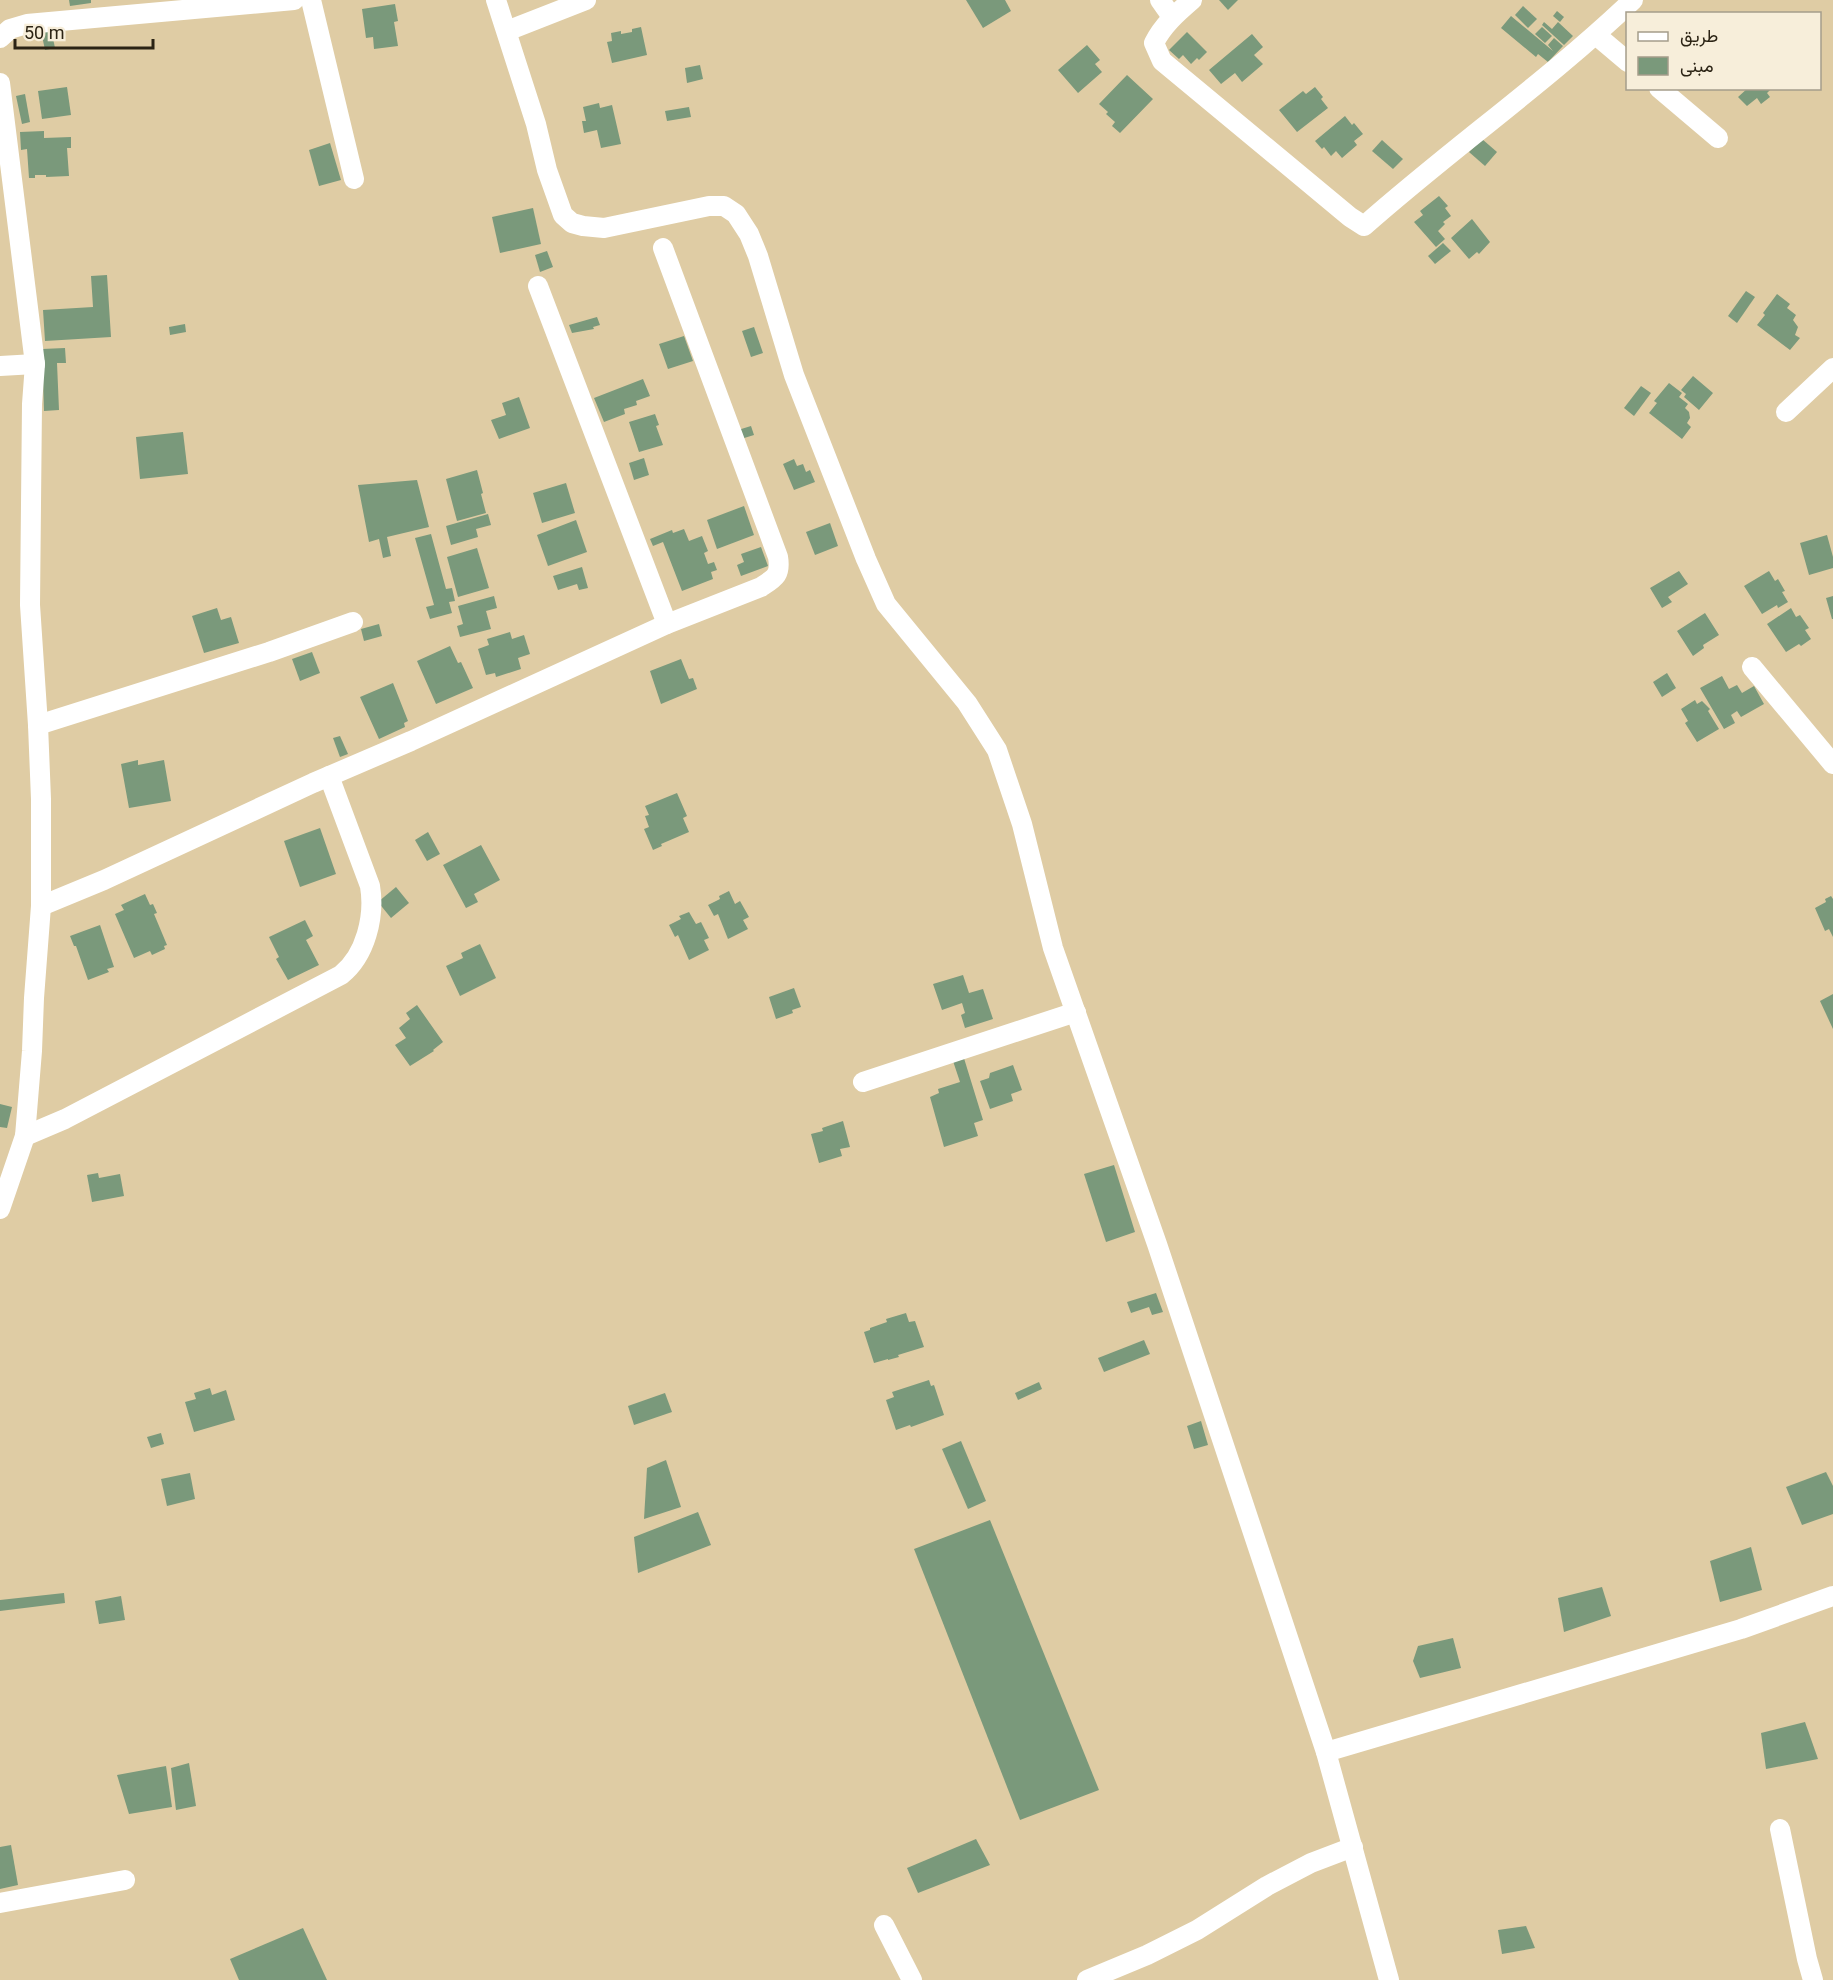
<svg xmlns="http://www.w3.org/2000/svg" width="1833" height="1980" font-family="Roboto,Vazirmatn,sans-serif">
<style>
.building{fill:#7a997b}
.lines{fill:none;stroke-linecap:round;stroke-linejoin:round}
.minor{stroke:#fff;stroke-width:20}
</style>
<rect width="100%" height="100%" fill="#dfcca4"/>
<g class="building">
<path d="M69,0H91V3L70,6Z"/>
<path d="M966,0H1005L1011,11L983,28Z"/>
<path d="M1219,0H1238L1228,10Z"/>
<path d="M395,4L398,21L394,22L398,46L374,49L373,37L366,38L362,9Z"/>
<path d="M1523,6L1537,19L1528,28L1515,15Z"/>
<path d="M1557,11L1564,17L1560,22L1553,16Z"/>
<path d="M1511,16L1553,51L1548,45L1554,38L1563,46L1548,62L1538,54L1536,57L1501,28Z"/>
<path d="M1544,22L1552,29L1558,22L1573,36L1564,45L1542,25Z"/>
<path d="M641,27L647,55L612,63L607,42L612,41L611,33L621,31V34L632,32V29Z"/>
<path d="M1542,27L1552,36L1545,43L1535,34Z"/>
<path d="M51,29L55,48L45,50L41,31Z"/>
<path d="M1187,32L1207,52L1199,60L1197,58L1191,64L1183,55L1179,59L1169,50Z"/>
<path d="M1252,34L1263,47L1254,55L1263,64L1242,82L1235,73L1221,84L1209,70Z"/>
<path d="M1087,45L1100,60L1095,64L1102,72L1078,93L1058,70Z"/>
<path d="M700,65L703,79L687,83L685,68Z"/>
<path d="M1127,75L1153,99L1120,133L1112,126L1115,122L1106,114L1108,112L1099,104Z"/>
<path d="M67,87L71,115L42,119L38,91Z"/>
<path d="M1315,87L1323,97L1321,99L1328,108L1297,132L1279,110L1303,91L1306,94Z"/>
<path d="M1748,88H1772L1767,93L1770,97L1761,104L1757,98L1747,106L1738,97Z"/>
<path d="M25,94L30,122L22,124L16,96Z"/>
<path d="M599,103L600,108L612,105L621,144L601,148L597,130L584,133L582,121H586L583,107Z"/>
<path d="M689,107L691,117L667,121L665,111Z"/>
<path d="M1345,116L1352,125L1354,123L1363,134L1354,141L1357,145L1342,158L1336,151L1331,156L1324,147L1322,149L1315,141Z"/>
<path d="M44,131V138L71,137V148H67L69,176L46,177V175H35V178H29L27,149L21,150L20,132Z"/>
<path d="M1482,139L1497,152L1485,166L1469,152Z"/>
<path d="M1382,140L1403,159L1393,169L1372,151Z"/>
<path d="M330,143L341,180L319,186L309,150Z"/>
<path d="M1439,196L1448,206L1445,208L1451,216L1443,222L1445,224L1438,231L1445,239L1436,247L1414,222L1423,215L1420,211Z"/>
<path d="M533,208L541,244L500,253L492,217Z"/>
<path d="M1472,219L1490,242L1479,254L1477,252L1469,259L1451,238Z"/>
<path d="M1443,243L1451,251L1435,264L1428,256Z"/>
<path d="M547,251L553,267L540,272L535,255Z"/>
<path d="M107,275L111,337L45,341L43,310L93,307L91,276Z"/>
<path d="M1746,291L1755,297L1737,323L1728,316Z"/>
<path d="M1777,294L1790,304L1787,308L1796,315L1793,320L1798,327L1795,335L1800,338L1790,350L1757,325L1765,315L1763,313Z"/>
<path d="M597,317L600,325L593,327L594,329L572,333L569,325Z"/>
<path d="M185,324L186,332L170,335L169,327Z"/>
<path d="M754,327L763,353L751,357L742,331Z"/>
<path d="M684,336L693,361L668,369L659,344Z"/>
<path d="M65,348L66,363H57L59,410L44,411L42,349Z"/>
<path d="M1693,376L1713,393L1699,410L1684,397L1686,394L1681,390Z"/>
<path d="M643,379L650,396L636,401L637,405L624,409L625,414L604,422L594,398Z"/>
<path d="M1669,383L1682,393L1679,397L1688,404L1685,408L1689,412L1690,418L1687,423L1691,427L1682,439L1649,413L1657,403L1654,401Z"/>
<path d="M1641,386L1651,393L1634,416L1624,408Z"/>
<path d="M519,397L530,428L499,439L491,420L506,415L502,403Z"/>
<path d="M655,414L659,425L656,426L663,445L639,452L629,422Z"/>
<path d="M751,426L754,435L741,439L738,430Z"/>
<path d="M183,432L188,474L140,479L136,437Z"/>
<path d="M644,458L649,475L634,480L629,463Z"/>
<path d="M794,459L797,466L803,464L806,472L810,470L815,482L794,490L783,464Z"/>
<path d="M477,470L483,493L481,494L486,513L457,521L446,479Z"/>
<path d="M417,480L429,527L387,537L391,556L383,558L379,539L369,542L358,485Z"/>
<path d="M566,483L575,513L542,523L533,493Z"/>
<path d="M744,506L754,535L717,549L707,520Z"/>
<path d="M488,514L491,525L476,529L478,537L451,545L446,526Z"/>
<path d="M576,520L587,552L548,566L537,535Z"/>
<path d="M830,523L838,546L815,555L806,532Z"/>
<path d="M684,529L689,541L702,536L708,551L704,553L708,564L714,562L717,570L711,572L713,579L682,591L663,542L653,546L650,539L672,530L673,533Z"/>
<path d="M431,534L446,589L452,588L455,601L449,602L452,613L430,619L426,607L434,605L415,538Z"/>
<path d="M1827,535L1833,557V568L1809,575L1800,543Z"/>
<path d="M761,547L768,566L741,576L737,565L744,562L741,554Z"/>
<path d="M477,548L489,588L458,597L447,557Z"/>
<path d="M582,567L588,588L579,590L577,584L558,590L553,576Z"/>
<path d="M1679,571L1688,584L1668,597L1672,602L1662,608L1650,588Z"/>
<path d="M1769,571L1775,581L1778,579L1785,591L1782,592L1788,602L1778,608L1777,605L1762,614L1744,586Z"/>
<path d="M494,596L497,608L486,611L491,629L460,637L457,626L463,624L458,606Z"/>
<path d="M1833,596V619H1832L1826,598Z"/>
<path d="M217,608L221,620L231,617L239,643L204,653L192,616Z"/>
<path d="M1791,608L1796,617L1800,615L1809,628L1805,630L1811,639L1801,646L1799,644L1786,652L1767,624Z"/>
<path d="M1705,613L1719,635L1703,645L1704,648L1693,656L1677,631Z"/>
<path d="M379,624L382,636L364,641L361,629Z"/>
<path d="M510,632L512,639L524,635L530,654L518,658L521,669L496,677L495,673L486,675L478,649L489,645L487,639Z"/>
<path d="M450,646L458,663L461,662L473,688L436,704L417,661Z"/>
<path d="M312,652L320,673L300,681L292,659Z"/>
<path d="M681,659L689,679L693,678L697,689L661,704L650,671Z"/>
<path d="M1667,673L1676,688L1662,697L1653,682Z"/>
<path d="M1722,676L1729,689L1737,685L1742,693L1754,686L1764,704L1741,717L1737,711L1731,715L1735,723L1724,729L1700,688Z"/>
<path d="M393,683L408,721L404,723L405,727L379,739L360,697Z"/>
<path d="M1695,700L1697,704L1702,701L1710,709L1708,711L1719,729L1697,742L1685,723L1688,721L1681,709Z"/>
<path d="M340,736L348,754L340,757L333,738Z"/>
<path d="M138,760V765L164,760L171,801L129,808L121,764Z"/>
<path d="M677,793L687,816L683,818L689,832L661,844L662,846L653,850L644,829L649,827L645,816L649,815L645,806Z"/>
<path d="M320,828L336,874L300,887L284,841Z"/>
<path d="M428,832L440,854L427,861L415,840Z"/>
<path d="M481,845L500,880L474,894L478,902L466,908L443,865Z"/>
<path d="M396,887L409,903L391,918L378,902Z"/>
<path d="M729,891L735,904L740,901L749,917L743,920L748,929L728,939L718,914L714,916L708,905L720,899L719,896Z"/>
<path d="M145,894L150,905L153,904L157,913L154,914L167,945L164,946L165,949L152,955L150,951L134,958L115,914L124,910L121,905Z"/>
<path d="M1831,896L1833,899V937L1829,929L1825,931L1815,908L1826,902L1825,899Z"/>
<path d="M689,912L696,924L701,922L709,938L704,940L709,950L689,960L678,935L675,937L669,925L681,919L679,916Z"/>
<path d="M305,920L313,936L306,940L319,965L288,980L276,959L279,957L269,937Z"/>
<path d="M100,925L114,967L107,969L109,972L88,980L76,946H74L70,936Z"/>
<path d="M480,944L496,978L460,996L446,966L463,958L461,953Z"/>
<path d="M963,975L969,993L983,989L993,1019L965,1028L961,1015L965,1013L962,1003L942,1010L933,984Z"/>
<path d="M794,988L801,1007L792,1010L793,1013L776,1019L769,997Z"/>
<path d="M1833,994V1029L1820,1001Z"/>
<path d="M417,1005L443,1042L433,1050L434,1051L410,1066L395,1045L406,1038L399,1028L410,1019L406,1013Z"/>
<path d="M963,1055L983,1120L974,1123L978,1136L944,1147L930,1097L939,1093L938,1089L960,1082L952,1058Z"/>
<path d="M1013,1065L1022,1090L1011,1094L1013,1101L990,1109L980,1081L989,1078L990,1073Z"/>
<path d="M0,1104L12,1107L7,1128L0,1127Z"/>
<path d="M843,1121L850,1147L840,1149L842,1156L819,1163L811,1134L823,1131L822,1128Z"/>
<path d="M1114,1165L1135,1232L1106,1242L1084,1174Z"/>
<path d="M98,1173L99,1178L120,1174L124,1196L92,1202L87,1175Z"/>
<path d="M1156,1293L1163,1312L1152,1315L1149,1307L1131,1313L1127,1302Z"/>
<path d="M906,1313L909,1322L915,1321L924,1347L898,1355L899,1357L888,1360V1359L874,1363L864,1332L870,1330V1328L887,1322L886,1319Z"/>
<path d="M1144,1340L1150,1354L1104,1372L1098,1358Z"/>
<path d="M929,1380L931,1386L934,1385L944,1415L911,1427L910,1425L896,1430L886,1400L894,1397L892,1392Z"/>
<path d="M1039,1382L1042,1389L1018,1400L1015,1393Z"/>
<path d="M210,1388L212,1395L226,1390L235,1420L194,1432L185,1402L196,1399L194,1393Z"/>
<path d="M665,1393L672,1412L634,1425L628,1406Z"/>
<path d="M1201,1421L1208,1445L1194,1449L1187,1426Z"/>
<path d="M161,1433L164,1444L151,1448L147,1437Z"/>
<path d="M961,1441L986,1501L968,1509L942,1449Z"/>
<path d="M666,1460L681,1507L644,1519L647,1468Z"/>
<path d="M1826,1472L1833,1486V1514L1802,1525L1786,1487Z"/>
<path d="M190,1473L195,1499L167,1506L161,1479Z"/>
<path d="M698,1512L711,1545L638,1573L634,1537Z"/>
<path d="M990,1520L1099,1790L1020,1820L914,1549Z"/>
<path d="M1751,1547L1762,1590L1720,1602L1710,1561Z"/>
<path d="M1602,1587L1611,1616L1564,1632L1558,1598Z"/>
<path d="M64,1593L65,1603L0,1611V1600Z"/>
<path d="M121,1596L125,1620L99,1624L95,1601Z"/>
<path d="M1453,1638L1461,1668L1420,1678L1413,1661L1418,1646Z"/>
<path d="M1805,1722L1818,1759L1766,1769L1761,1733Z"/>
<path d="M189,1763L196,1806L176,1810L171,1768Z"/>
<path d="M166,1766L172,1807L129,1814L117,1775Z"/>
<path d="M976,1839L990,1865L918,1893L907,1868Z"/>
<path d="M11,1845L18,1885L0,1889V1847Z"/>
<path d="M1526,1926L1535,1948L1502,1954L1498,1930Z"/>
<path d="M303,1928L327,1980H239L230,1959Z"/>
</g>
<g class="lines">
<g class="minor">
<path d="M311,0L354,179"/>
<path d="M496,0L536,124L547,170L563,215L572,223L583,226L604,228L709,206H724L736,214L749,234L758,256L794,375L866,559L886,604L967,703L997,750L1022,824L1053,948L1157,1244L1326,1752L1389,1980"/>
<path d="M1160,0L1172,17"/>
<path d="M1192,0C1177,13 1163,25 1154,43L1162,61L1350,217L1364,226C1452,148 1548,81 1633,0"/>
<path d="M507,31L586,0"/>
<path d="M1596,35L1628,62"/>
<path d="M0,38L10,29L27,24L294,0"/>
<path d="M0,83L35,364L32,404L30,605L38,725L41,799V906L34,998L32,1051L25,1136L0,1209"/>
<path d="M1659,88L1718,138"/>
<path d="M538,286L667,624"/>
<path d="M0,366L35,364"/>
<path d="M1786,412L1833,368"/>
<path d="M1752,667L1833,764"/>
<path d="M38,725L269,652L353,622"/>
<path d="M41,906L104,880L313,783L411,741L667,624L761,587C775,578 781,575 778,557L663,248"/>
<path d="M863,1082L1076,1012"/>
<path d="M25,1136L65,1119L341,975C366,955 375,916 370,886L329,776"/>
<path d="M1326,1752L1741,1629L1833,1596"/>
<path d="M1780,1829L1807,1959L1813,1980"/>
<path d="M0,1903L125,1880"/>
<path d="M884,1925L912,1980"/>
<path d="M1087,1980L1147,1955L1197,1930L1267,1886L1311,1863L1353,1847"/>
</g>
</g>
<rect x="1626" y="12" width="195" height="78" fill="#f7eeda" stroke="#a59d8b" stroke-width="1.5"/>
<rect x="1638" y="32" width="30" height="9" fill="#ffffff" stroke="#a59d8b" stroke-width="1.5"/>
<text x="1680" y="42" font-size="18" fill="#2b2314">طريق</text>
<rect x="1638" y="57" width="30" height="18" fill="#7a997b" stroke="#a59d8b" stroke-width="1.5"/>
<text x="1680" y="72" font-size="18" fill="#2b2314">مبنى</text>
<path d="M15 39v9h138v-9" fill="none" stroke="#2b2314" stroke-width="3"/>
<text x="24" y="39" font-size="18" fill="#2b2314" stroke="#f7eeda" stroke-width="4.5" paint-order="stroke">50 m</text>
</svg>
